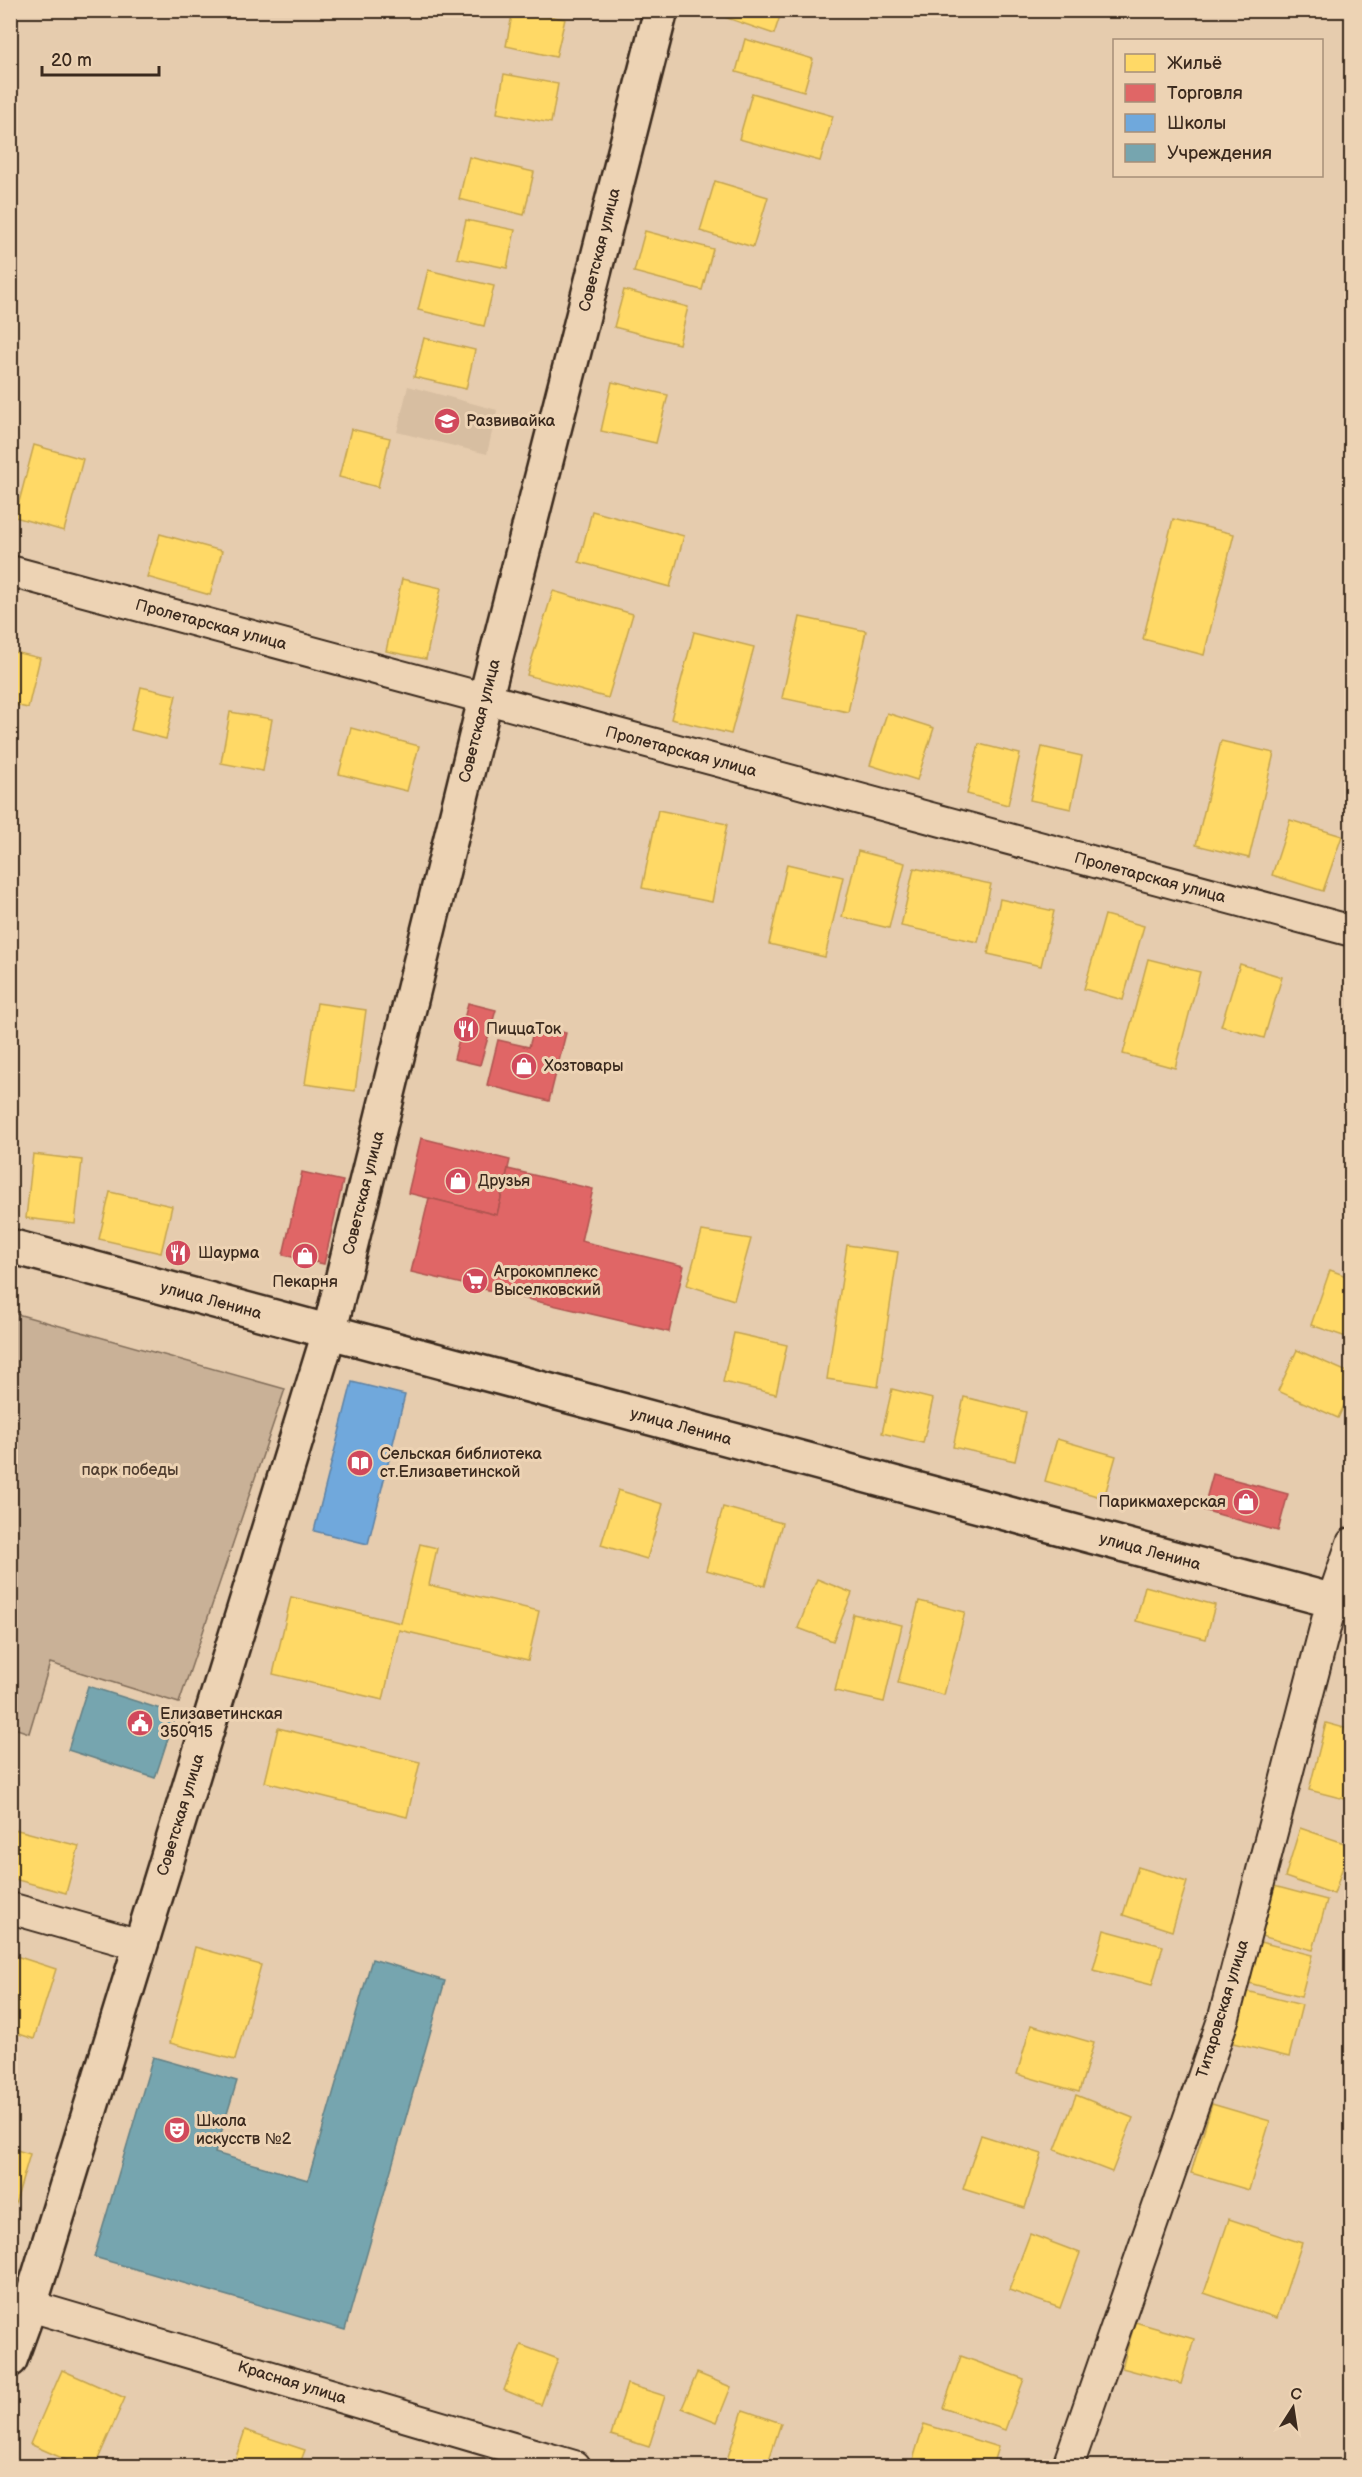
<svg xmlns="http://www.w3.org/2000/svg" width="1362" height="2477" font-family="'Balsamiq Sans',sans-serif">
<style>
.built{fill:#d7bea1}
.green{fill:#c9b197;stroke:#826e5a;stroke-width:1.5}
.homes{fill:#ffd966;stroke:#c4a450;stroke-width:1.5}
.shops{fill:#e06666;stroke:#ae5450;stroke-width:1.5}
.schools{fill:#6fa8dc;stroke:#5f82a3;stroke-width:1.5}
.public{fill:#76a5af;stroke:#648084;stroke-width:1.5}
.lines{fill:none;stroke-linecap:round;stroke-linejoin:round}
.street-casing{stroke:#3b2a1e;stroke-width:34}
.secondary-casing{stroke:#3b2a1e;stroke-width:38}
.street{stroke:#edd3b4;stroke-width:30}
.secondary{stroke:#edd3b4;stroke-width:33}
.labels{text-anchor:middle;dominant-baseline:central;stroke-width:6;stroke-linejoin:round;paint-order:stroke}
.street-label{font-size:16px;fill:#3b2a1e;stroke:#edd3b4}
.poi-label{font-size:16px;fill:#3b2a1e;stroke:#edd3b4;text-anchor:start}
.park-label{font-size:16px;fill:#503e30;stroke:#edd3b4}
</style>
<rect width="100%" height="100%" fill="#e6ccae"/>
<filter id="ink" filterUnits="userSpaceOnUse"><feTurbulence type="fractalNoise" baseFrequency=".0167" numOctaves="2"/><feDisplacementMap in="SourceGraphic" scale="12" xChannelSelector="R" yChannelSelector="G"/><feConvolveMatrix kernelMatrix="1 2 1 2 8 2 1 2 1" color-interpolation-filters="sRGB"/></filter>
<g filter="url(#ink)">
<path class="built" d="M408,386L497,410L487,454L397,432Z"/>
<path class="green" d="M10,1312L285,1389L179,1703L50,1663L29,1733L11,1727Z"/>
<g class="homes">
<path d="M513,10L565,19L556,57L506,46Z"/>
<path d="M704,10H782L774,34Z"/>
<path d="M745,39L813,59L804,91L736,72Z"/>
<path d="M504,74L558,84L551,123L497,113Z"/>
<path d="M752,93L833,116L820,161L739,139Z"/>
<path d="M469,157L534,172L524,215L459,199Z"/>
<path d="M715,181L768,197L753,247L700,231Z"/>
<path d="M466,220L515,230L507,268L457,258Z"/>
<path d="M645,231L713,249L702,290L634,272Z"/>
<path d="M428,270L494,286L484,326L418,310Z"/>
<path d="M624,290L688,307L679,344L614,327Z"/>
<path d="M424,338L475,350L466,389L414,377Z"/>
<path d="M612,382L668,395L656,443L601,431Z"/>
<path d="M351,429L390,438L378,487L339,477Z"/>
<path d="M34,445L83,459L64,531L15,517Z"/>
<path d="M592,511L684,536L670,587L579,562Z"/>
<path d="M1173,519L1234,534L1204,655L1143,639Z"/>
<path d="M160,534L222,551L210,595L147,577Z"/>
<path d="M402,579L441,588L426,659L386,651Z"/>
<path d="M553,591L633,614L608,698L527,675Z"/>
<path d="M800,617L866,631L848,712L782,698Z"/>
<path d="M694,632L754,647L731,734L671,719Z"/>
<path d="M10,651L40,658L28,708L10,704Z"/>
<path d="M141,687L176,695L166,739L131,730Z"/>
<path d="M230,712L272,719L263,771L221,763Z"/>
<path d="M887,713L934,728L917,780L870,765Z"/>
<path d="M351,728L419,746L407,791L339,774Z"/>
<path d="M1221,741L1274,753L1249,858L1196,845Z"/>
<path d="M979,744L1020,754L1008,805L967,794Z"/>
<path d="M1042,747L1082,756L1071,809L1030,800Z"/>
<path d="M658,810L727,824L712,902L642,888Z"/>
<path d="M1290,820L1342,836L1323,891L1272,875Z"/>
<path d="M858,851L905,863L889,928L842,917Z"/>
<path d="M787,864L843,877L825,957L769,944Z"/>
<path d="M914,868L991,884L978,942L901,926Z"/>
<path d="M1000,899L1054,911L1041,966L988,954Z"/>
<path d="M1105,915L1144,926L1123,1000L1084,989Z"/>
<path d="M1148,959L1200,972L1175,1068L1123,1054Z"/>
<path d="M1240,964L1282,977L1264,1038L1221,1026Z"/>
<path d="M317,1003L366,1010L355,1091L305,1084Z"/>
<path d="M33,1154L82,1160L75,1224L26,1218Z"/>
<path d="M110,1192L172,1206L161,1253L99,1239Z"/>
<path d="M702,1231L751,1239L734,1300L687,1285Z"/>
<path d="M847,1245L898,1252L878,1387L827,1379Z"/>
<path d="M1330,1270L1352,1278V1339L1311,1325Z"/>
<path d="M734,1333L787,1345L776,1394L723,1382Z"/>
<path d="M1297,1350L1352,1374V1389L1338,1418L1278,1391Z"/>
<path d="M892,1389L933,1399L923,1443L882,1433Z"/>
<path d="M964,1397L1026,1412L1015,1461L953,1447Z"/>
<path d="M1057,1439L1116,1456L1104,1498L1045,1481Z"/>
<path d="M618,1490L663,1504L647,1559L601,1545Z"/>
<path d="M723,1507L782,1523L765,1586L706,1570Z"/>
<path d="M420,1544L437,1548L429,1585L539,1611L528,1660L399,1630L383,1700L273,1674L291,1597L401,1623Z"/>
<path d="M817,1579L852,1593L833,1641L798,1628Z"/>
<path d="M1145,1586L1215,1605L1206,1639L1136,1621Z"/>
<path d="M919,1601L965,1612L944,1695L898,1683Z"/>
<path d="M853,1614L902,1625L884,1702L835,1691Z"/>
<path d="M1326,1723L1352,1730V1801L1309,1790Z"/>
<path d="M278,1728L420,1762L407,1817L265,1782Z"/>
<path d="M10,1828L79,1846L66,1893L10,1878Z"/>
<path d="M1300,1828L1350,1845L1334,1894L1285,1877Z"/>
<path d="M1138,1867L1187,1882L1172,1931L1123,1915Z"/>
<path d="M1274,1886L1327,1900L1313,1950L1261,1936Z"/>
<path d="M1104,1930L1163,1946L1152,1985L1093,1970Z"/>
<path d="M1256,1941L1312,1955L1301,1997L1245,1982Z"/>
<path d="M195,1947L261,1965L235,2060L170,2043Z"/>
<path d="M10,1954L56,1969L34,2039L10,2031Z"/>
<path d="M1238,1989L1302,2005L1289,2057L1225,2041Z"/>
<path d="M1031,2025L1094,2043L1079,2092L1017,2074Z"/>
<path d="M1076,2095L1133,2118L1112,2172L1055,2150Z"/>
<path d="M1212,2104L1270,2121L1249,2190L1191,2173Z"/>
<path d="M981,2135L1042,2154L1025,2208L963,2189Z"/>
<path d="M10,2148L30,2154L10,2222Z"/>
<path d="M1229,2219L1302,2243L1277,2318L1204,2293Z"/>
<path d="M1030,2234L1080,2253L1060,2308L1009,2290Z"/>
<path d="M1135,2322L1194,2339L1181,2384L1122,2368Z"/>
<path d="M521,2345L558,2359L541,2405L504,2390Z"/>
<path d="M961,2356L1024,2379L1005,2430L943,2408Z"/>
<path d="M62,2370L125,2398L95,2466H80L30,2444Z"/>
<path d="M697,2373L731,2387L717,2422L682,2408Z"/>
<path d="M627,2384L665,2396L649,2447L611,2435Z"/>
<path d="M743,2410L781,2423L767,2466H725Z"/>
<path d="M924,2424L998,2447L992,2466H911Z"/>
<path d="M245,2430L305,2450L299,2466H233Z"/>
</g>
<g class="shops">
<path d="M468,1003L496,1010L480,1065L454,1059Z"/>
<path d="M535,1025L566,1033L549,1101L487,1085L498,1040L529,1047Z"/>
<path d="M421,1138L510,1160L497,1215L408,1193Z"/>
<path d="M508,1169L593,1189L581,1241L684,1266L669,1332L411,1272L429,1198L497,1215Z"/>
<path d="M302,1172L343,1181L324,1264L283,1255Z"/>
<path d="M1213,1474L1288,1494L1278,1531L1203,1510Z"/>
</g>
<path class="schools" d="M352,1382L405,1395L368,1544L314,1531Z"/>
<g class="public">
<path d="M88,1686L176,1714L155,1778L68,1750Z"/>
<path d="M372,1959L445,1981L345,2330L94,2257L153,2057L237,2081L215,2153L308,2180Z"/>
</g>
<g class="lines">
<defs>
<g id="street">
<path d="M10,571L1352,931"/>
<path d="M10,1908L140,1945"/>
<path d="M10,2300L574,2466"/>
<path d="M1068,2466L1224,2017L1332,1601L1352,1543"/>
</g>
<g id="secondary">
<path d="M10,1246L1352,1606"/>
<path d="M10,2360L30,2305L329,1333L485,700L661,10"/>
</g>
</defs>
<use href="#street" class="street-casing"/>
<use href="#secondary" class="secondary-casing"/>
<use href="#street" class="street"/>
<use href="#secondary" class="secondary"/>
</g>
</g>
<defs>
<symbol id="school-disc" viewBox="-11 -11 22 22"><circle r="9.5" fill="#d1495b" stroke="#edd3b4"/><path d="M0-5L7-2L0 1L-7-2ZM-4 1L0 2.5L4 1V4Q0 6-4 4Z" fill="#fff"/></symbol>
<symbol id="restaurant-disc" viewBox="-11 -11 22 22"><circle r="9.5" fill="#d1495b" stroke="#edd3b4"/><path d="M-5-6h1v4h1v-4h1v4h1v-4h1v5L-1.5 .5V6h-2V.5L-5-1ZM5-6V6H3V1.5H1.5Q1.5-4 5-6Z" fill="#fff"/></symbol>
<symbol id="shop-disc" viewBox="-11 -11 22 22"><circle r="9.5" fill="#d1495b" stroke="#edd3b4"/><path d="M-5-2.5h2.3a2.7 3.5 0 0 1 5.4 0H5L5.5 6h-11ZM-1.5-2.5h3a1.5 2.3 0 0 0-3 0Z" fill="#fff"/></symbol>
<symbol id="supermarket-disc" viewBox="-11 -11 22 22"><circle r="9.5" fill="#d1495b" stroke="#edd3b4"/><path d="M-6-5.5h2.5l.6 2H6L4.5 2H-2.5L-4.4-4H-6ZM-1.5 3.2a1.3 1.3 0 1 0 .1 0ZM3 3.2a1.3 1.3 0 1 0 .1 0Z" fill="#fff"/></symbol>
<symbol id="library-disc" viewBox="-11 -11 22 22"><circle r="9.5" fill="#d1495b" stroke="#edd3b4"/><path d="M-6-4Q-3-5.5-.7-3.5V5Q-3 3-6 4ZM6-4Q3-5.5 .7-3.5V5Q3 3 6 4Z" fill="#fff"/></symbol>
<symbol id="civic-disc" viewBox="-11 -11 22 22"><circle r="9.5" fill="#d1495b" stroke="#edd3b4"/><path d="M-.6-6.5H3V-4.5H.6V-3L4-1V1h2V6H-6V1h2V-1L-.6-3ZM-1.2 2.5V6h2.4V2.5Z" fill="#fff"/></symbol>
<symbol id="theatre-disc" viewBox="-11 -11 22 22"><circle r="9.5" fill="#d1495b" stroke="#edd3b4"/><path d="M-5-5.5Q0-4 5-5.5V0Q5 5 0 6Q-5 5-5 0ZM-3.3-2.5H-1v1.5H-3.3ZM1-2.5H3.3v1.5H1ZM-2.8 1Q0 5.5 2.8 1Z" fill="#fff"/></symbol>
</defs>
<g fill-rule="evenodd">
<use href="#school-disc" x="432" y="406" width="30" height="30"/>
<use href="#restaurant-disc" x="451" y="1014" width="30" height="30"/>
<use href="#shop-disc" x="509" y="1051" width="30" height="30"/>
<use href="#shop-disc" x="443" y="1166" width="30" height="30"/>
<use href="#restaurant-disc" x="163" y="1238" width="30" height="30"/>
<use href="#shop-disc" x="290" y="1241" width="30" height="30"/>
<use href="#supermarket-disc" x="460" y="1266" width="30" height="30"/>
<use href="#library-disc" x="345" y="1448" width="30" height="30"/>
<use href="#shop-disc" x="1231" y="1487" width="30" height="30"/>
<use href="#civic-disc" x="125" y="1708" width="30" height="30"/>
<use href="#theatre-disc" x="162" y="2115" width="30" height="30"/>
</g>
<g class="labels">
<g class="street-label">
<text transform="translate(600 250) rotate(-76)">Советская улица</text>
<text transform="translate(211 625) rotate(15)">Пролетарская улица</text>
<text transform="translate(480 721) rotate(-76)">Советская улица</text>
<text transform="translate(681 752) rotate(15)">Пролетарская улица</text>
<text transform="translate(1150 878) rotate(15)">Пролетарская улица</text>
<text transform="translate(364 1193) rotate(-76)">Советская улица</text>
<text transform="translate(211 1301) rotate(15)">улица Ленина</text>
<text transform="translate(681 1427) rotate(15)">улица Ленина</text>
<text transform="translate(1150 1552) rotate(15)">улица Ленина</text>
<text transform="translate(181 1815) rotate(-73)">Советская улица</text>
<text transform="translate(1223 2009) rotate(-73)">Титаровская улица</text>
<text transform="translate(292 2383) rotate(17)">Красная улица</text>
</g>
<g class="poi-label">
<text x="466" y="421">Развивайка</text>
<text x="486" y="1029">ПиццаТок</text>
<text x="544" y="1066">Хозтовары</text>
<text x="478" y="1181">Друзья</text>
<text x="198" y="1253">Шаурма</text>
<text x="494" y="1272">Агрокомплекс<tspan x="494" dy="18">Выселковский</tspan></text>
<text x="305" y="1282" text-anchor="middle">Пекарня</text>
<text x="380" y="1454">Сельская библиотека<tspan x="380" dy="18">ст.Елизаветинской</tspan></text>
<text x="1226" y="1502" text-anchor="end">Парикмахерская</text>
<text x="160" y="1714">Елизаветинская<tspan x="160" dy="18">350915</tspan></text>
<text x="196" y="2121">Школа<tspan x="196" dy="18">искусств №2</tspan></text>
</g>
<g class="park-label">
<text x="130" y="1470">парк победы</text>
</g>
</g>
<rect width="1362" height="2477" fill="none" stroke="#edd3b4" stroke-width="36"/>
<rect x="18" y="18" width="1326" height="2441" fill="none" stroke="#3b2a1e" stroke-width="2" filter="url(#ink)"/>
<rect x="1113" y="39" width="210" height="138" fill="#edd3b4" stroke="#a68f78" stroke-width="1.5"/>
<rect x="1125" y="54" width="30" height="18" fill="#ffd966" stroke="#a68f78" stroke-width="1.5"/>
<text x="1167" y="69" font-size="18" fill="#3b2a1e">Жильё</text>
<rect x="1125" y="84" width="30" height="18" fill="#e06666" stroke="#a68f78" stroke-width="1.5"/>
<text x="1167" y="99" font-size="18" fill="#3b2a1e">Торговля</text>
<rect x="1125" y="114" width="30" height="18" fill="#6fa8dc" stroke="#a68f78" stroke-width="1.5"/>
<text x="1167" y="129" font-size="18" fill="#3b2a1e">Школы</text>
<rect x="1125" y="144" width="30" height="18" fill="#76a5af" stroke="#a68f78" stroke-width="1.5"/>
<text x="1167" y="159" font-size="18" fill="#3b2a1e">Учреждения</text>
<g transform="translate(1293 2408) rotate(12)" stroke="#edd3b4" stroke-width="4.5" paint-order="stroke">
<path d="M0-4.5L10 22L0 15L-10 22Z" fill="#3b2a1e"/>
<text y="-9" font-size="16" font-weight="bold" text-anchor="middle" fill="#3b2a1e">С</text>
</g>
<path d="M42 66v9h117v-9" fill="none" stroke="#3b2a1e" stroke-width="3"/>
<text x="51" y="66" font-size="18" fill="#3b2a1e" stroke="#edd3b4" stroke-width="4.5" paint-order="stroke">20 m</text>
</svg>
